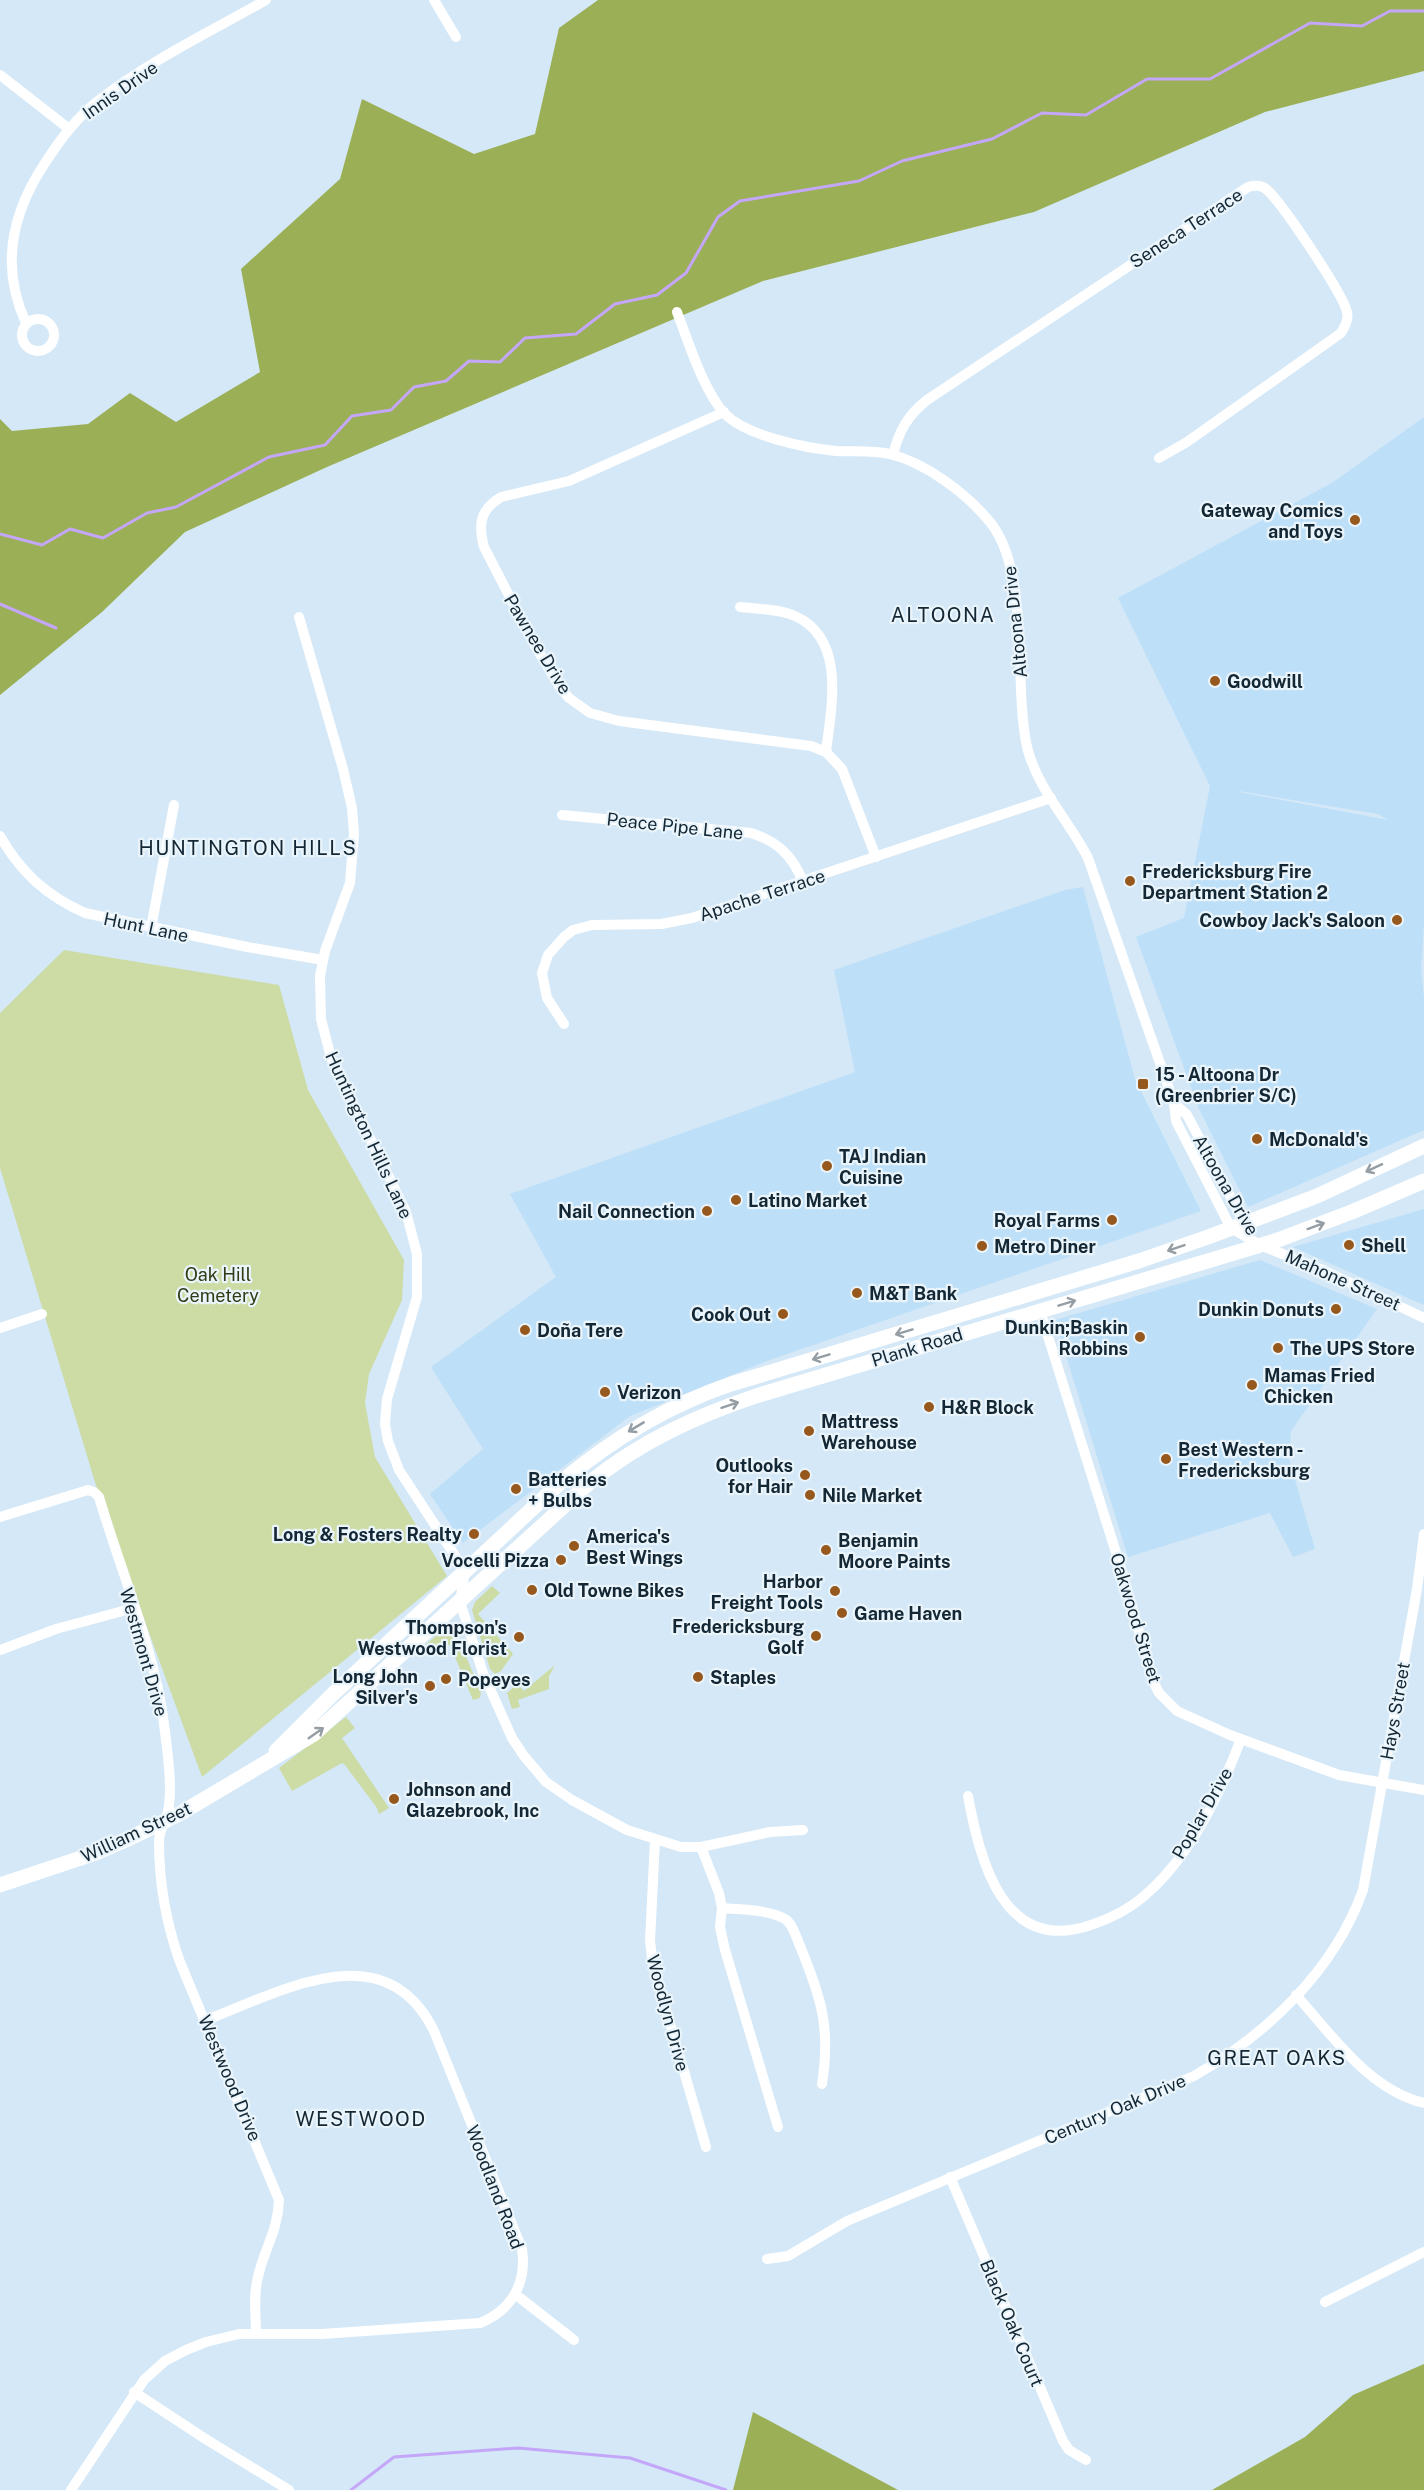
<svg xmlns="http://www.w3.org/2000/svg" width="1424" height="2490" font-family="'Public Sans',sans-serif">
<style>
.built{fill:#bddff8;fill-rule:evenodd}
.green{fill:#cddba5}
.forest{fill:#9baf56}
.lines{fill:none;stroke-linecap:round;stroke-linejoin:round}
.stream{stroke:#c4a7f8;stroke-width:3}
.minor{stroke:#fff;stroke-width:10}
.highway{stroke:#fff;stroke-width:15}
.oneway{stroke:#959ea4}
.poi-dot{fill:#96581d;stroke:#eaf4fb;stroke-width:2}
.labels{text-anchor:middle;dominant-baseline:central;stroke-width:4.5;stroke-linejoin:round;paint-order:stroke}
.street-label{font-size:18px;fill:#132734;stroke:#eaf4fb}
.poi-label{font-size:18px;font-weight:bold;fill:#132734;stroke:#eaf4fb;text-anchor:start}
.park-label{font-size:18px;fill:#333b16;stroke:#eaf4fb}
.neighbourhood-label{font-size:20px;letter-spacing:1.5px;fill:#132734;stroke:#eaf4fb}
</style>
<rect width="100%" height="100%" fill="#d4e8f7"/>
<g class="built">
<path d="M1424,417V925L1421,967L1424,998V1130L1248,1207L1199,1109L1136,937L1184,918L1210,786L1118,598L1332,483ZM1239,791L1378,814L1388,820L1239,792Z"/>
<path d="M1083,887L1135,1079L1201,1211L764,1362L630,1416L463,1543L430,1494L483,1449L431,1367L556,1277L510,1194L855,1072L834,970L1065,890Z"/>
<path d="M1424,1209V1305L1293,1247Z"/>
<path d="M1260,1260L1377,1309L1291,1431L1289,1459L1315,1549L1293,1557L1270,1513L1128,1557L1055,1320Z"/>
</g>
<g class="green">
<path d="M64,950L279,985L308,1090L404,1260L402,1300L369,1374L365,1403L375,1457L447,1576L202,1777L101,1502L0,1168V1013Z"/>
<path d="M492,1586L500,1593L478,1614L513,1654L501,1671L495,1674L490,1669L472,1610L475,1602Z"/>
<path d="M448,1633L459,1640L481,1692L480,1698L473,1700L450,1645H425L437,1635Z"/>
<path d="M555,1665L549,1676V1689L518,1700L520,1707L512,1709L507,1693L517,1684L524,1691Z"/>
<path d="M346,1717L355,1728L342,1738L389,1808L379,1814L377,1808L345,1765L342,1763L292,1791L279,1768Z"/>
</g>
<g class="forest">
<path d="M598,0H1424V71L1265,112L1034,212L763,281L327,467L185,532L102,612L0,695V419L12,431L88,424L130,393L176,422L260,372L241,269L340,179L362,99L474,154L535,134L559,28Z"/>
<path d="M1424,2364V2490H1212L1305,2437L1353,2395Z"/>
<path d="M753,2412L898,2490H733Z"/>
</g>
<g class="lines">
<g class="stream">
<path d="M0,534L42,545L70,529L103,538L147,513L176,507L269,457L325,445L352,416L391,410L414,387L446,381L469,361L500,362L525,338L576,334L615,304L657,295L686,273L718,217L740,201L859,181L902,161L992,139L1042,113L1086,115L1147,79H1210L1310,23L1362,26L1390,11H1424"/>
<path d="M0,604L56,628"/>
<path d="M351,2490L394,2457L518,2448L630,2458L726,2490"/>
</g>
<g class="minor">
<path d="M434,0L456,37"/>
<path d="M0,75L68,128"/>
<path d="M677,312C688,341 704,392 725,414C747,436 805,448 836,451C854,452 872,450 890,454C926,463 966,493 990,522C1031,573 1013,683 1027,747C1037,788 1069,821 1088,858L1174,1103L1176,1121L1231,1228L1260,1245L1325,1271L1424,1318"/>
<circle cx="38" cy="335" r="16"/>
<path d="M26,323C0,267 11,214 45,163C60,140 76,118 98,101C149,61 210,32 266,0"/>
<path d="M724,412L569,481L501,497C480,510 478,524 484,547L534,644L559,686L569,698L590,713L619,721L811,746L826,752L842,769L876,857"/>
<path d="M893,455C899,431 907,416 927,400L1248,187C1255,185 1261,185 1266,189C1281,201 1343,294 1347,312C1349,320 1345,327 1341,333L1187,442L1159,458"/>
<path d="M740,607C758,609 779,609 795,616C847,639 831,709 826,752"/>
<path d="M299,617L343,769L352,808L354,833L350,883L325,951L320,976L321,1019L331,1058L406,1212L417,1254V1297L387,1399L385,1424L388,1441L399,1470L465,1571L460,1602L483,1673L512,1738L524,1756L546,1782L572,1800L627,1830L681,1847H701L770,1832L803,1830"/>
<path d="M562,815L751,833C777,841 793,856 803,882"/>
<path d="M0,836C21,873 47,896 85,913L247,947L323,960"/>
<path d="M151,928L174,805"/>
<path d="M564,1024L547,998L542,973L548,955L564,937L573,930L592,925L661,924L692,918L1051,798"/>
<path d="M1174,1103L1187,1115L1247,1228"/>
<path d="M1040,1311L1124,1578L1153,1681L1159,1693L1177,1711L1230,1735L1339,1775L1424,1790"/>
<path d="M0,1328L42,1314"/>
<path d="M0,1517L88,1490L94,1492L99,1497C120,1569 155,1651 164,1724C167,1748 173,1788 168,1811C166,1821 159,1830 159,1841C159,1882 166,1923 180,1962L279,2200C278,2231 264,2249 258,2277C253,2295 256,2315 256,2334"/>
<path d="M0,1650L56,1629L134,1608"/>
<path d="M968,1796C980,1861 1003,1955 1091,1925C1109,1919 1129,1909 1143,1897C1189,1859 1221,1792 1241,1739"/>
<path d="M655,1840L650,1941L653,1965L706,2147"/>
<path d="M701,1847L719,1893L722,1908L720,1927L725,1950L778,2127"/>
<path d="M722,1908C740,1910 768,1909 785,1919C793,1924 796,1937 800,1946C821,1997 831,2028 822,2084"/>
<path d="M1296,1995C1332,2035 1369,2090 1424,2103"/>
<path d="M950,2177L1063,2441L1069,2450L1086,2460"/>
<path d="M767,2259L788,2256L847,2221L1194,2076C1267,2034 1334,1971 1363,1890L1417,1589L1424,1534"/>
<path d="M515,2294L574,2340"/>
<path d="M1325,2302L1424,2252"/>
<path d="M134,2392L204,2438L289,2490"/>
<path d="M71,2490L144,2380L165,2361L186,2350L206,2342L239,2334H322L480,2323C512,2310 527,2283 522,2249L434,2031C385,1931 280,1992 206,2020"/>
</g>
<g class="highway">
<path d="M276,1751L334,1693L560,1483C612,1439 666,1406 731,1384L1139,1261L1208,1237L1317,1196L1424,1146"/>
<path d="M0,1885L93,1854L130,1838L181,1813L314,1734L588,1484C639,1442 696,1416 759,1395L1278,1240L1354,1211L1424,1181"/>
</g>
</g>
<defs><path id="oneway-shaft" d="M-6 0H5M1.5-3L5.5 0L1.5 3" fill="none" stroke-width="1.6" stroke-linecap="round" stroke-linejoin="round" transform="scale(1.5)"/></defs>
<g class="oneway">
<use href="#oneway-shaft" transform="translate(1374 1168) rotate(155)"/>
<use href="#oneway-shaft" transform="translate(1316 1226) rotate(-20)"/>
<use href="#oneway-shaft" transform="translate(1176 1248) rotate(161)"/>
<use href="#oneway-shaft" transform="translate(1067 1303) rotate(-17)"/>
<use href="#oneway-shaft" transform="translate(904 1332) rotate(163)"/>
<use href="#oneway-shaft" transform="translate(821 1357) rotate(163)"/>
<use href="#oneway-shaft" transform="translate(730 1405) rotate(-19)"/>
<use href="#oneway-shaft" transform="translate(636 1427) rotate(149)"/>
<use href="#oneway-shaft" transform="translate(316 1733) rotate(-35)"/>
</g>
<g class="poi-dot">
<circle cx="1355" cy="520" r="6"/>
<circle cx="1215" cy="681" r="6"/>
<circle cx="1130" cy="881" r="6"/>
<circle cx="1397" cy="920" r="6"/>
<rect x="1137" y="1078" width="12" height="12" rx="3"/>
<circle cx="1257" cy="1139" r="6"/>
<circle cx="827" cy="1166" r="6"/>
<circle cx="736" cy="1200" r="6"/>
<circle cx="707" cy="1211" r="6"/>
<circle cx="1112" cy="1220" r="6"/>
<circle cx="1349" cy="1245" r="6"/>
<circle cx="982" cy="1246" r="6"/>
<circle cx="857" cy="1293" r="6"/>
<circle cx="1336" cy="1309" r="6"/>
<circle cx="783" cy="1314" r="6"/>
<circle cx="525" cy="1330" r="6"/>
<circle cx="1140" cy="1337" r="6"/>
<circle cx="1278" cy="1348" r="6"/>
<circle cx="1252" cy="1385" r="6"/>
<circle cx="605" cy="1392" r="6"/>
<circle cx="929" cy="1407" r="6"/>
<circle cx="809" cy="1431" r="6"/>
<circle cx="1166" cy="1459" r="6"/>
<circle cx="805" cy="1475" r="6"/>
<circle cx="516" cy="1489" r="6"/>
<circle cx="810" cy="1495" r="6"/>
<circle cx="474" cy="1534" r="6"/>
<circle cx="574" cy="1546" r="6"/>
<circle cx="826" cy="1550" r="6"/>
<circle cx="561" cy="1560" r="6"/>
<circle cx="532" cy="1590" r="6"/>
<circle cx="835" cy="1591" r="6"/>
<circle cx="842" cy="1613" r="6"/>
<circle cx="816" cy="1636" r="6"/>
<circle cx="519" cy="1637" r="6"/>
<circle cx="698" cy="1677" r="6"/>
<circle cx="446" cy="1679" r="6"/>
<circle cx="430" cy="1686" r="6"/>
<circle cx="394" cy="1799" r="6"/>
</g>
<g class="labels">
<g class="street-label">
<text transform="translate(120 90) rotate(-35)">Innis Drive</text>
<text transform="translate(1186 228) rotate(-33)">Seneca Terrace</text>
<text transform="translate(1015 622) rotate(-96)">Altoona Drive</text>
<text transform="translate(538 644) rotate(59)">Pawnee Drive</text>
<text transform="translate(675 826) rotate(6)">Peace Pipe Lane</text>
<text transform="translate(762 895) rotate(-18)">Apache Terrace</text>
<text transform="translate(146 927) rotate(12)">Hunt Lane</text>
<text transform="translate(369 1135) rotate(65)">Huntington Hills Lane</text>
<text transform="translate(1226 1185) rotate(60)">Altoona Drive</text>
<text transform="translate(1343 1280) rotate(24)">Mahone Street</text>
<text transform="translate(917 1347) rotate(-17)">Plank Road</text>
<text transform="translate(1136 1618) rotate(73)">Oakwood Street</text>
<text transform="translate(144 1652) rotate(74)">Westmont Drive</text>
<text transform="translate(1395 1711) rotate(-80)">Hays Street</text>
<text transform="translate(1202 1813) rotate(-60)">Poplar Drive</text>
<text transform="translate(136 1832) rotate(-25)">William Street</text>
<text transform="translate(668 2013) rotate(75)">Woodlyn Drive</text>
<text transform="translate(230 2078) rotate(67)">Westwood Drive</text>
<text transform="translate(1115 2109) rotate(-23)">Century Oak Drive</text>
<text transform="translate(495 2187) rotate(69)">Woodland Road</text>
<text transform="translate(1012 2323) rotate(67)">Black Oak Court</text>
</g>
<g class="poi-label">
<text x="1343" y="510" text-anchor="end">Gateway Comics<tspan x="1343" dy="21">and Toys</tspan></text>
<text x="1227" y="681">Goodwill</text>
<text x="1142" y="871">Fredericksburg Fire<tspan x="1142" dy="21">Department Station 2</tspan></text>
<text x="1385" y="920" text-anchor="end">Cowboy Jack's Saloon</text>
<text x="1155" y="1074">15 - Altoona Dr<tspan x="1155" dy="21">(Greenbrier S/C)</tspan></text>
<text x="1269" y="1139">McDonald's</text>
<text x="839" y="1156">TAJ Indian<tspan x="839" dy="21">Cuisine</tspan></text>
<text x="748" y="1200">Latino Market</text>
<text x="695" y="1211" text-anchor="end">Nail Connection</text>
<text x="1100" y="1220" text-anchor="end">Royal Farms</text>
<text x="1361" y="1245">Shell</text>
<text x="994" y="1246">Metro Diner</text>
<text x="869" y="1293">M&amp;T Bank</text>
<text x="1324" y="1309" text-anchor="end">Dunkin Donuts</text>
<text x="771" y="1314" text-anchor="end">Cook Out</text>
<text x="1128" y="1327" text-anchor="end">Dunkin;Baskin<tspan x="1128" dy="21">Robbins</tspan></text>
<text x="537" y="1330">Doña Tere</text>
<text x="1290" y="1348">The UPS Store</text>
<text x="1264" y="1375">Mamas Fried<tspan x="1264" dy="21">Chicken</tspan></text>
<text x="617" y="1392">Verizon</text>
<text x="941" y="1407">H&amp;R Block</text>
<text x="821" y="1421">Mattress<tspan x="821" dy="21">Warehouse</tspan></text>
<text x="1178" y="1449">Best Western -<tspan x="1178" dy="21">Fredericksburg</tspan></text>
<text x="793" y="1465" text-anchor="end">Outlooks<tspan x="793" dy="21">for Hair</tspan></text>
<text x="528" y="1479">Batteries<tspan x="528" dy="21">+ Bulbs</tspan></text>
<text x="822" y="1495">Nile Market</text>
<text x="462" y="1534" text-anchor="end">Long &amp; Fosters Realty</text>
<text x="586" y="1536">America's<tspan x="586" dy="21">Best Wings</tspan></text>
<text x="838" y="1540">Benjamin<tspan x="838" dy="21">Moore Paints</tspan></text>
<text x="549" y="1560" text-anchor="end">Vocelli Pizza</text>
<text x="823" y="1581" text-anchor="end">Harbor<tspan x="823" dy="21">Freight Tools</tspan></text>
<text x="544" y="1590">Old Towne Bikes</text>
<text x="854" y="1613">Game Haven</text>
<text x="804" y="1626" text-anchor="end">Fredericksburg<tspan x="804" dy="21">Golf</tspan></text>
<text x="507" y="1627" text-anchor="end">Thompson's<tspan x="507" dy="21">Westwood Florist</tspan></text>
<text x="418" y="1676" text-anchor="end">Long John<tspan x="418" dy="21">Silver's</tspan></text>
<text x="710" y="1677">Staples</text>
<text x="458" y="1679">Popeyes</text>
<text x="406" y="1789">Johnson and<tspan x="406" dy="21">Glazebrook, Inc</tspan></text>
</g>
<g class="park-label">
<text x="218" y="1274">Oak Hill<tspan x="218" dy="21">Cemetery</tspan></text>
</g>
<g class="neighbourhood-label">
<text x="943" y="615">ALTOONA</text>
<text x="248" y="848">HUNTINGTON HILLS</text>
<text x="1277" y="2058">GREAT OAKS</text>
<text x="361" y="2119">WESTWOOD</text>
</g>
</g>
</svg>
